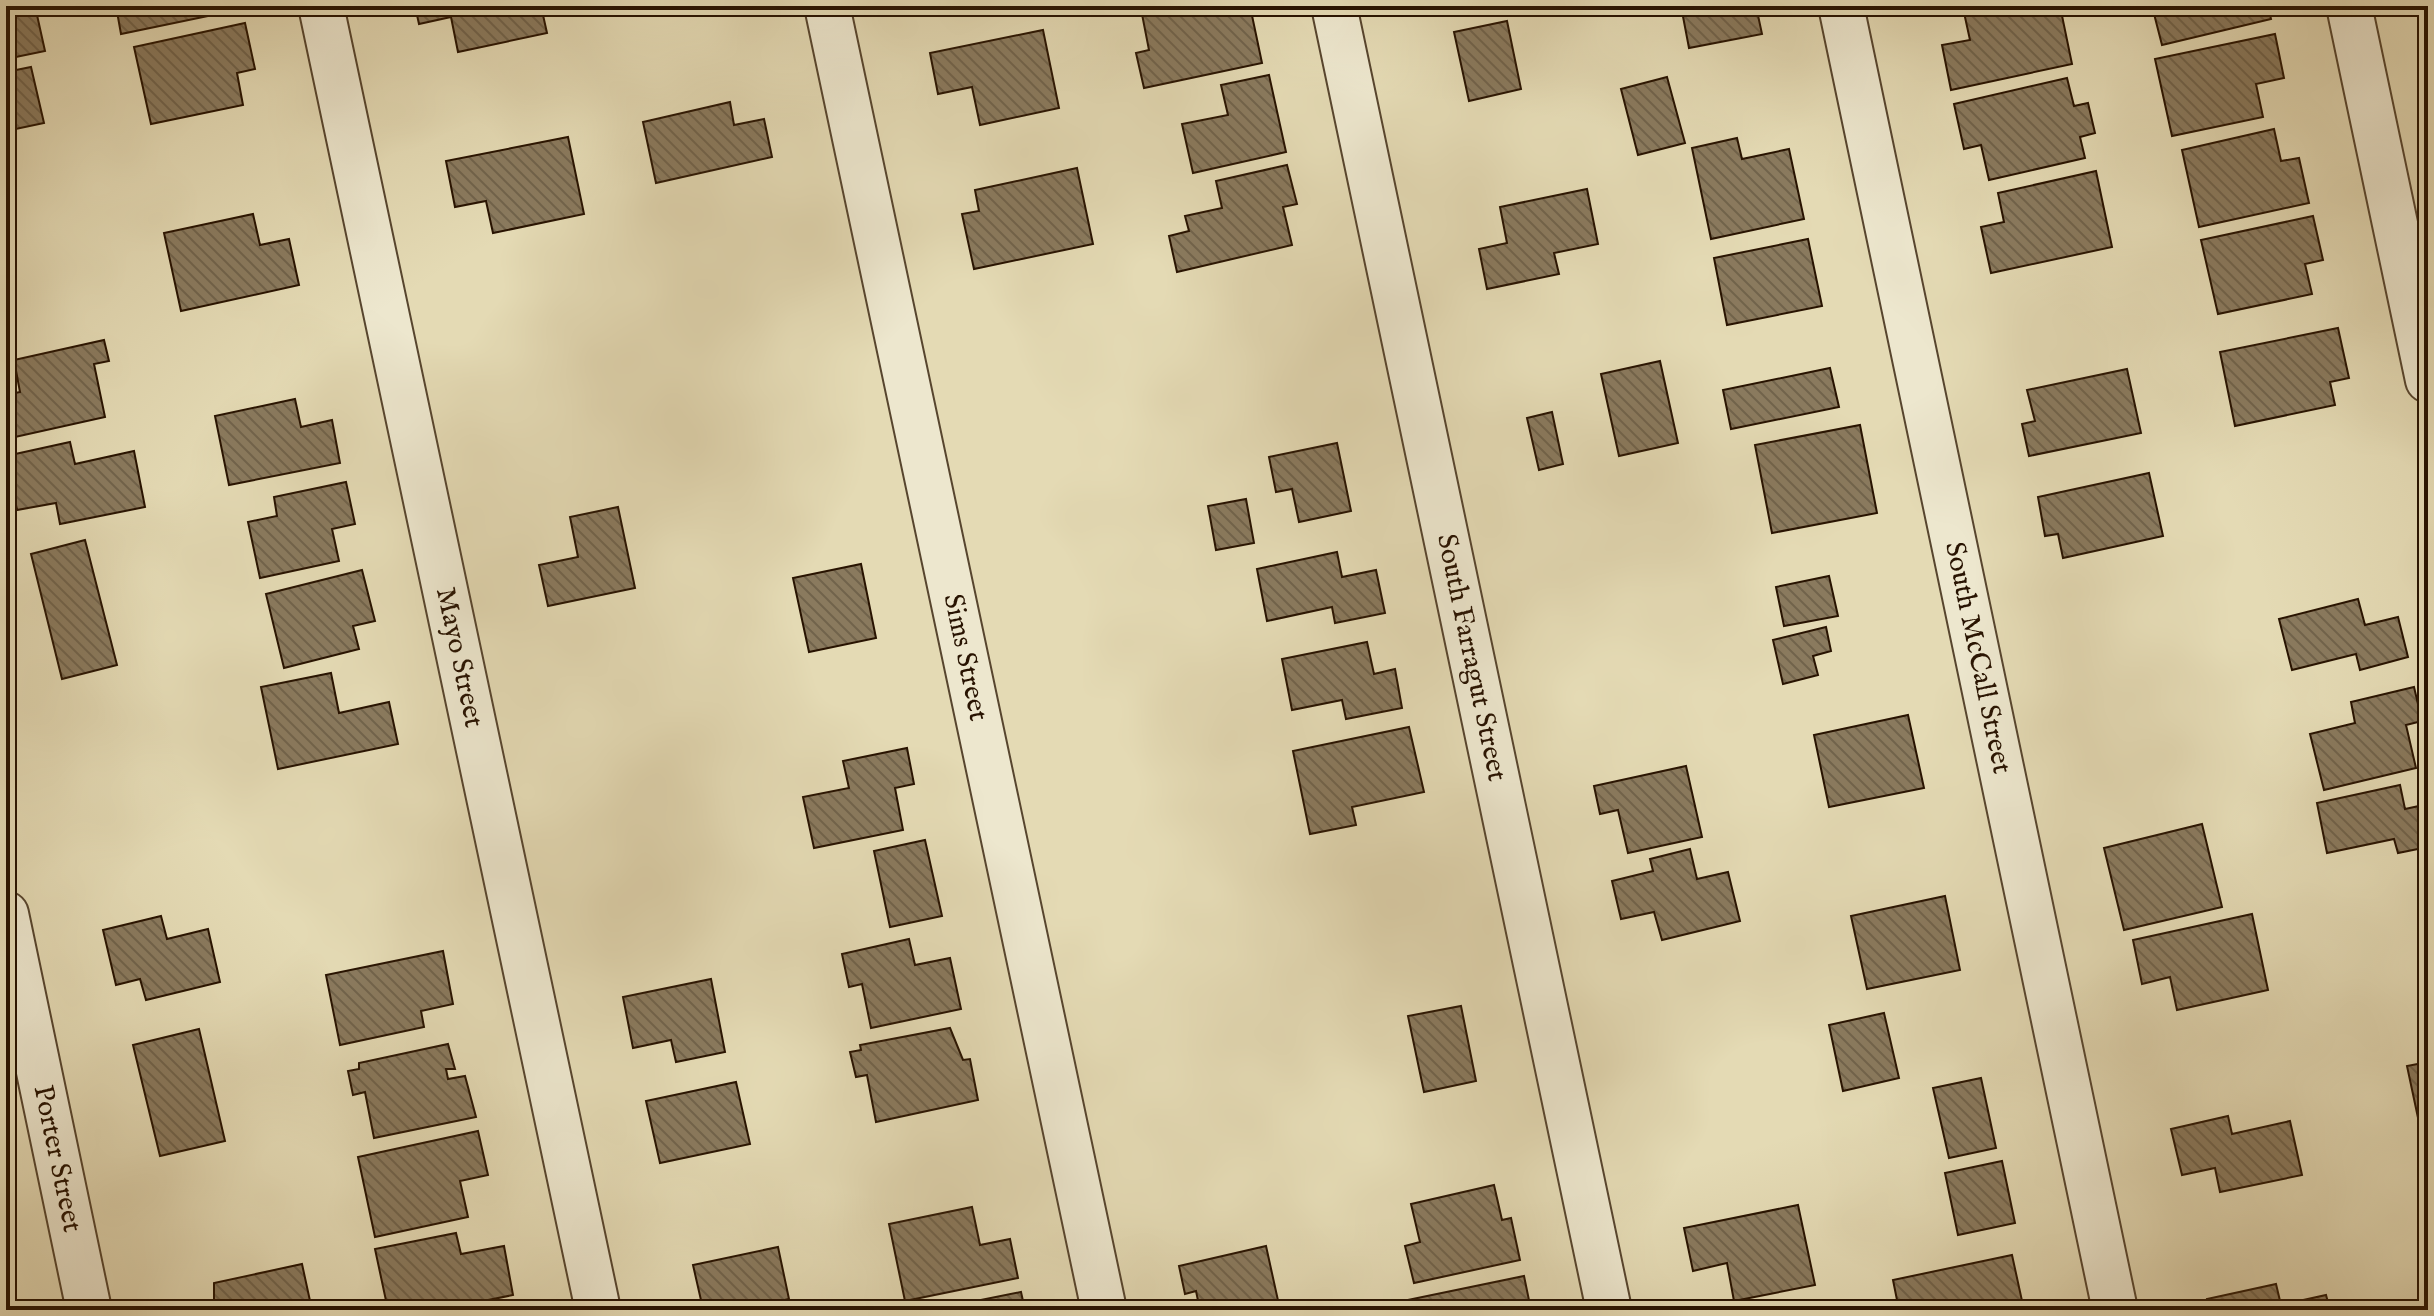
<svg xmlns="http://www.w3.org/2000/svg" width="2434" height="1316" font-family="'IM FELL English',serif">
<style>
.building{fill:url(#building-back-hatch);stroke:#281301;stroke-width:2}
.lines{fill:none;stroke-linecap:round;stroke-linejoin:round}
.minor-casing{stroke:#57452e;stroke-width:48}
.minor{stroke:#ede7ce;stroke-width:44}
.labels{text-anchor:middle;dominant-baseline:central;stroke-width:6;stroke-linejoin:round;paint-order:stroke}
.street-label{font-size:28px;fill:#281301;stroke:#ede7ce}
</style>
<defs>
<pattern id="building-back-hatch" width="6" height="6" patternUnits="userSpaceOnUse" patternTransform="scale(2)"><rect width="6" height="6" fill="#8a7a5e"/><path d="M-1 5l2 2M0 0l6 6M5-1l2 2" fill="none" stroke="#71634b"/></pattern>
</defs>
<rect width="100%" height="100%" fill="#e4dab4"/>
<filter id="stains"><feTurbulence type="fractalNoise" baseFrequency=".0025" numOctaves="4"/><feColorMatrix values="0 0 0 0 .2 0 0 0 0 .09 0 0 0 0 .02 0 0 0 .5 -.17"/></filter>
<radialGradient id="worn" r=".72"><stop offset=".6" stop-color="#630" stop-opacity="0"/><stop offset="1" stop-color="#630" stop-opacity=".3"/></radialGradient>
<g class="building">
<path d="M6,6H35L45,51L6,59Z"/>
<path d="M116,6H242V9L121,34Z"/>
<path d="M415,6H541L547,33L458,52L451,17L419,24Z"/>
<path d="M1153,6H1250L1262,63L1144,88L1136,53L1149,50L1141,9Z"/>
<path d="M1681,6H1756L1762,34L1689,48Z"/>
<path d="M1971,6H2060L2072,64L1951,90L1942,45L1970,40L1963,8Z"/>
<path d="M2152,6H2268L2271,19L2162,45Z"/>
<path d="M1507,21L1521,89L1469,101L1454,32Z"/>
<path d="M245,23L255,69L237,73L243,105L151,124L134,47Z"/>
<path d="M1043,30L1059,108L980,125L972,87L938,94L930,53Z"/>
<path d="M2275,34L2284,78L2256,84L2263,117L2172,136L2155,59Z"/>
<path d="M31,67L44,123L6,131V72Z"/>
<path d="M1269,75L1286,152L1193,173L1182,124L1228,115L1221,85Z"/>
<path d="M1667,77L1685,143L1638,155L1621,89Z"/>
<path d="M2067,78L2074,106L2088,103L2095,133L2080,137L2085,158L1989,180L1981,145L1964,149L1954,104Z"/>
<path d="M730,102L734,125L764,119L772,157L656,183L643,122Z"/>
<path d="M2274,129L2281,161L2299,158L2309,203L2199,227L2182,150Z"/>
<path d="M568,137L584,214L493,233L486,201L455,207L446,161Z"/>
<path d="M1737,138L1742,159L1789,149L1804,219L1711,239L1692,148Z"/>
<path d="M1287,165L1297,204L1283,207L1292,245L1177,272L1169,236L1189,231L1185,216L1222,208L1216,181Z"/>
<path d="M1077,168L1093,244L974,269L962,214L979,211L975,190Z"/>
<path d="M2096,171L2112,247L1991,273L1981,227L2004,222L1998,193Z"/>
<path d="M1587,189L1598,244L1554,253L1559,274L1487,289L1479,249L1507,243L1500,207Z"/>
<path d="M253,214L260,245L289,239L299,285L181,311L164,233Z"/>
<path d="M2313,216L2323,260L2305,264L2312,294L2218,314L2201,240Z"/>
<path d="M1808,239L1822,306L1727,325L1714,258Z"/>
<path d="M2338,328L2349,378L2330,382L2335,405L2235,426L2220,352Z"/>
<path d="M104,340L109,361L94,364L105,417L6,439V395L20,392L14,360Z"/>
<path d="M1660,361L1678,443L1619,456L1601,374Z"/>
<path d="M1830,368L1839,407L1731,429L1723,390Z"/>
<path d="M2127,369L2141,433L2029,456L2022,424L2035,421L2027,390Z"/>
<path d="M295,399L301,427L332,420L340,463L229,485L215,416Z"/>
<path d="M1552,412L1563,464L1539,470L1527,418Z"/>
<path d="M1860,425L1877,513L1772,533L1755,445Z"/>
<path d="M70,442L75,464L134,451L145,507L60,524L56,503L17,510L6,456Z"/>
<path d="M1337,443L1351,511L1299,522L1292,489L1276,492L1269,457Z"/>
<path d="M2149,473L2163,536L2063,558L2058,534L2045,536L2038,497Z"/>
<path d="M346,482L355,524L332,529L339,561L260,578L248,522L277,516L274,497Z"/>
<path d="M1246,499L1254,543L1216,550L1208,506Z"/>
<path d="M618,507L635,588L548,606L539,565L578,557L570,517Z"/>
<path d="M85,540L117,665L62,679L31,554Z"/>
<path d="M1337,552L1342,577L1376,570L1385,613L1335,623L1332,607L1267,621L1257,569Z"/>
<path d="M861,564L876,638L809,652L793,578Z"/>
<path d="M362,570L375,621L353,626L359,649L284,668L266,594Z"/>
<path d="M1829,576L1838,616L1784,626L1776,587Z"/>
<path d="M2358,599L2365,625L2398,617L2408,657L2360,670L2356,654L2292,670L2279,619Z"/>
<path d="M1826,627L1831,651L1813,656L1818,675L1783,684L1773,640Z"/>
<path d="M1367,642L1374,674L1395,669L1402,708L1346,719L1342,700L1292,710L1282,659Z"/>
<path d="M331,673L339,713L389,702L398,744L278,769L261,687Z"/>
<path d="M2414,687L2422,721L2406,725L2416,768L2324,790L2310,734L2355,723L2351,702Z"/>
<path d="M1908,715L1924,788L1829,807L1814,735Z"/>
<path d="M1409,727L1424,792L1352,807L1356,825L1310,834L1293,751Z"/>
<path d="M907,748L914,784L895,788L903,830L814,848L803,797L849,788L843,761Z"/>
<path d="M1686,766L1702,837L1628,853L1618,810L1600,814L1594,786Z"/>
<path d="M2400,785L2405,809L2428,804V847L2398,853L2394,839L2327,853L2317,803Z"/>
<path d="M2202,824L2222,907L2124,930L2104,848Z"/>
<path d="M925,840L942,916L890,927L874,851Z"/>
<path d="M1690,849L1697,879L1728,872L1740,921L1662,940L1654,912L1621,919L1612,881L1653,871L1650,859Z"/>
<path d="M1945,896L1960,970L1867,989L1851,916Z"/>
<path d="M2252,914L2268,990L2177,1010L2170,977L2142,984L2133,940Z"/>
<path d="M161,916L167,939L208,929L220,982L146,1000L140,979L116,985L103,930Z"/>
<path d="M909,939L915,965L950,958L961,1009L871,1028L862,984L849,987L842,954Z"/>
<path d="M443,951L453,1004L421,1011L424,1027L340,1045L326,975Z"/>
<path d="M711,979L725,1052L676,1062L671,1040L633,1048L623,997Z"/>
<path d="M1461,1006L1476,1081L1424,1092L1408,1016Z"/>
<path d="M1884,1013L1899,1078L1843,1091L1829,1025Z"/>
<path d="M950,1028L963,1060L970,1059L978,1100L876,1122L867,1075L856,1077L850,1052L861,1050L860,1045Z"/>
<path d="M199,1029L225,1141L160,1156L133,1045Z"/>
<path d="M448,1044L455,1069H446L448,1079L465,1076L476,1117L374,1138L365,1092L353,1095L348,1071L359,1069V1063Z"/>
<path d="M2428,1062V1145L2424,1146L2407,1066Z"/>
<path d="M1981,1078L1996,1148L1949,1158L1933,1088Z"/>
<path d="M736,1082L750,1144L660,1163L646,1101Z"/>
<path d="M2228,1116L2232,1134L2290,1121L2302,1175L2220,1192L2215,1168L2182,1175L2171,1129Z"/>
<path d="M478,1131L488,1175L460,1181L468,1217L375,1237L358,1157Z"/>
<path d="M2002,1161L2015,1223L1958,1235L1945,1173Z"/>
<path d="M1494,1185L1502,1220L1511,1218L1520,1260L1414,1283L1405,1246L1420,1242L1411,1204Z"/>
<path d="M1798,1205L1815,1285L1734,1301L1727,1263L1693,1271L1684,1228Z"/>
<path d="M972,1207L980,1245L1010,1239L1018,1278L905,1301L889,1224Z"/>
<path d="M456,1233L461,1254L504,1246L513,1295L439,1310H388L375,1249Z"/>
<path d="M1266,1246L1279,1305L1257,1310H1200L1196,1291L1185,1294L1179,1266Z"/>
<path d="M778,1247L789,1299L740,1310H698L703,1309L693,1265Z"/>
<path d="M2012,1255L2024,1310H1899L1893,1280Z"/>
<path d="M302,1264L312,1310H214V1283Z"/>
<path d="M1524,1276L1531,1310H1400L1398,1302Z"/>
<path d="M2276,1284L2281,1305L2326,1295L2330,1310H2209L2207,1299Z"/>
<path d="M6,1287L11,1310H6Z"/>
<path d="M1021,1292L1025,1310H931Z"/>
</g>
<g class="lines">
<defs>
<g id="minor">
<path id="s1" d="M321,6L598,1310"/>
<path id="s2" d="M827,6L1104,1310"/>
<path id="s3" d="M1334,6L1609,1310"/>
<path id="s4" d="M1841,6L2115,1310"/>
<path d="M2349,6L2428,380"/>
<path id="s5" d="M6,914L89,1310"/>
</g>
</defs>
<use href="#minor" class="minor-casing"/>
<use href="#minor" class="minor"/>
</g>
<g class="labels">
<g class="street-label">
<text stroke="none"><textPath href="#s1" startOffset="666">Mayo Street</textPath></text>
<text stroke="none"><textPath href="#s2" startOffset="666">Sims Street</textPath></text>
<text stroke="none"><textPath href="#s3" startOffset="666">South Farragut Street</textPath></text>
<text stroke="none"><textPath href="#s4" startOffset="666">South McCall Street</textPath></text>
<text stroke="none"><textPath href="#s5" startOffset="250">Porter Street</textPath></text>
</g>
</g>
<rect width="2434" height="1316" fill="none" stroke="#e4dab4" stroke-width="32"/>
<rect x="8" y="8" width="2418" height="1300" fill="none" stroke="#281301" stroke-width="4"/>
<rect x="16" y="16" width="2402" height="1284" fill="none" stroke="#281301" stroke-width="2"/>
<rect width="100%" height="100%" filter="url(#stains)"/>
<rect width="100%" height="100%" fill="url(#worn)"/>
</svg>
